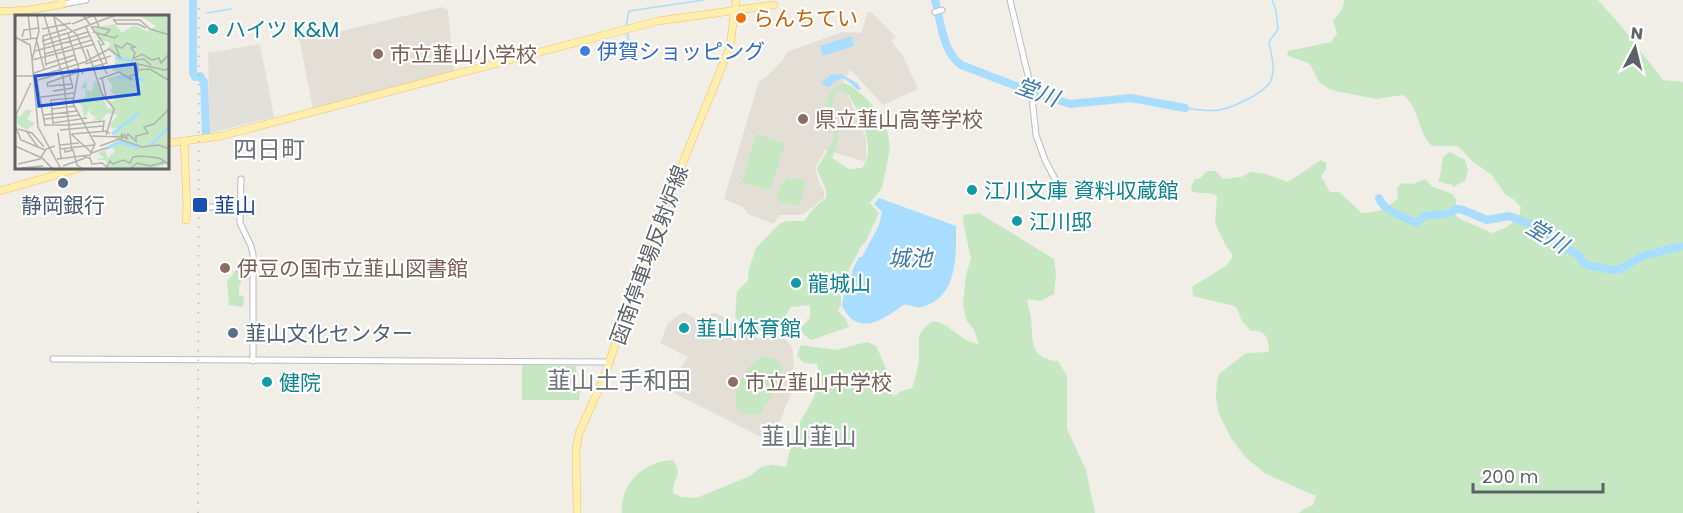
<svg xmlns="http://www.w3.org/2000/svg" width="1683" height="513" font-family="Poppins,'Noto Sans JP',sans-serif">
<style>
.industrial{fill:#e2e0db}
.education{fill:#e3dfd7}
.green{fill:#c5e8c3;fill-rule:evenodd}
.water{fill:#a8ddff}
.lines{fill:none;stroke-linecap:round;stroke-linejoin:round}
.stream{stroke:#a8ddff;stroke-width:1.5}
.river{stroke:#a8ddff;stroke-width:8}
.minor-casing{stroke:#b9bcc0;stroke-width:7}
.major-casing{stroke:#f4c25c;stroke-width:8}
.minor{stroke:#fff;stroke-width:5}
.major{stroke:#ffeead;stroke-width:7}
.rail{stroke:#b5b6b7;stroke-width:1.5;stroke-dasharray:1.5 8;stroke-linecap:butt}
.food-dot{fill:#e8710a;stroke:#fff;stroke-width:2}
.culture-dot{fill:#0f9aa8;stroke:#fff;stroke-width:2}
.shop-dot{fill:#3f7fe0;stroke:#fff;stroke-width:2}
.education-dot{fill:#8d6e63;stroke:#fff;stroke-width:2}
.service-dot{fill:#5c6f8a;stroke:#fff;stroke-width:2}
.transit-dot{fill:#1a4fb4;stroke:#fff;stroke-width:2}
.labels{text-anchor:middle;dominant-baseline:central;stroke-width:4.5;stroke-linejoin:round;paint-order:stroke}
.food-label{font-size:21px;fill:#c56008;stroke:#fff;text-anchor:start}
.culture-label{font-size:21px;fill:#0d838f;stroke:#fff;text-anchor:start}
.shop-label{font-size:21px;fill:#366cbe;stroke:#fff;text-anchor:start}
.education-label{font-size:21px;fill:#785e54;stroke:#fff;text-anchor:start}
.service-label{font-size:21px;fill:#4e5e75;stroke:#fff}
.transit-label{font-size:21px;fill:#164399;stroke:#fff;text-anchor:start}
.street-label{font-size:21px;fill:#5e6267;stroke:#fff}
.water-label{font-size:22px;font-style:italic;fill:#3e79ab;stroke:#fff}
.quarter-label{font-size:24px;fill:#6f7479;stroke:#fff}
.inset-river{fill:none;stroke:#a8ddff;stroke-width:3}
.inset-road{fill:none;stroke:#b2b2af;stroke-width:1.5}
.view{fill:#1d4ed8;fill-opacity:0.15;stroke:#1d4ed8;stroke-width:3}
.inset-edge{fill:none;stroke:#5e6267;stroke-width:3}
</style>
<rect width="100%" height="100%" fill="#f0eee6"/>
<path class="industrial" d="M260,44L274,117L210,133L208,53Z"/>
<g class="education">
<path d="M442,7L448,11L454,71L313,109L299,37L318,34L325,35Z"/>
<path d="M868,12H871L896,37L891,41L903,56L918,89L883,105L850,69L843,83L866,138V162L825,150L815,168L820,185L824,191V198L802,215H779L774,224L748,214L743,207L724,199L759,81L766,77L783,60L787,52L842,32L861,33Z"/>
<path d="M683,312L706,324L712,313H716L760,339L782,336L791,345L793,352L794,387L771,442L666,389L688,357L660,343L668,323Z"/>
</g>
<g class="green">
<path d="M1344,0H1598L1622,27L1663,80L1683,82V513H1299L1302,510L1313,505L1316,496L1266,474L1245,457L1231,438L1219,414L1216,398L1217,381L1220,373L1246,353L1269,352C1269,340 1266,329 1251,331L1242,321L1237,309L1234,306L1193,296L1192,287L1227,265L1233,256L1225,244L1215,223L1217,196C1209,191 1200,195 1192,191L1191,187L1195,179H1199L1207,171H1216L1223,179L1241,177L1251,172L1266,174L1288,182L1321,160L1326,163V169L1321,176L1330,192H1339L1362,213C1377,213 1387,209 1398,198L1397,187L1403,183L1413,184L1425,179L1433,187L1452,194L1456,199V215L1458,218L1492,233L1507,227L1519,217L1521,207L1513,199L1505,194L1492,175L1472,161L1458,146H1432C1417,132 1420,107 1403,95L1376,99L1331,90L1319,82L1310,64L1287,55L1288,51L1331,42L1337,34L1333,21L1343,8Z"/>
<path d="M844,83L851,86L867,99L881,116L888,134L890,148L882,188L870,203L879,213L865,243L862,245L849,269L846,283L841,291V305L838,311L846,319L849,327L811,340L799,330L810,318V305L791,307L779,325L756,332L742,325L735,317L737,292L748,280L749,268L756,248L779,224L787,221H804L814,208L826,198V190L817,169C821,160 831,147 833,139C838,116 811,123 835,86ZM838,90H843L848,94C859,111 878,150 862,168L849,169L832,158C835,149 840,140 838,130C835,112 827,110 838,90Z"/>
<path d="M756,134L785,143L770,190L742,182Z"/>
<path d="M1450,152L1465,160L1468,170L1465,181L1453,187L1451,184H1446L1438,181L1440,177L1443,157Z"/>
<path d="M789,178L806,180L800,206L778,202C776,191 779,182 789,178Z"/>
<path d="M979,213L1054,259L1056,274L1054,294L1041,301L1027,299C1028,305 1030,312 1031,318C1033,340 1029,359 1058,361L1067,376V429L1086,470L1095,513H622C620,483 644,461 673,460C684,476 672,478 673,493L681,497L696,498L750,476L761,467L773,465L786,467C789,453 793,438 799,425C808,405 825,388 817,364L804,363L797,355L801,345L836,350L867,342L876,346L886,368L893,397L901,391L912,388C915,379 918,369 919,359C920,339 914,334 933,321C951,324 961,342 979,344L974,330L966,320L963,304L966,275L971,258L964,227L963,215Z"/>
<path d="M237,269L240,274L246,271L249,273V279L242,280L239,287V295L244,296L243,307L229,305L227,281Z"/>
<path d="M761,357C793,358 780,379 771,396C768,401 765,408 761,412C757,415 752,416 748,415C719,410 747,363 761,357Z"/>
<path d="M522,365L576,366L575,385L577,386V390H580L579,400H522Z"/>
</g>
<g class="water">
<path d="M851,36L854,46L823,56L820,46Z"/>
<path d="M841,74L857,83L861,89L858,90L844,78L835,81L829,88L822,84V82L831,75Z"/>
<path d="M879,198L956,226C956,255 958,298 922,307C915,309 910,304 903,305C884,320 856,338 842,305L845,288L849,287L853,269L859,257H862L879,225L882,212L874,204Z"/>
</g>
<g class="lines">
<g class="stream">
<path d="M207,13L231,9"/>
<path d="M626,27L629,11L704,0"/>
<path d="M627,32L631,53"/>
<path d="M1185,108C1196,109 1208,112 1219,110C1232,108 1267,92 1271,80C1276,68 1271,54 1269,42L1278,29L1276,10L1272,0"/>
</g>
<g class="river">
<path d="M193,0V73L195,77L200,76L204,82L206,133"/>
<path d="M935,0C941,21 942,51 961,65L1024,89L1070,104L1131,98L1185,108"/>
<path d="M1379,198C1383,211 1405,217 1416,223L1424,216L1446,214L1457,209L1463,210L1487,220L1509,216L1528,223L1559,244L1580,256L1582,262L1587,265L1612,270L1620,269L1642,256L1683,246"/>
</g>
<defs>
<g id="minor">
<path d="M1010,0L1031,88L1036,135L1045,160L1055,179"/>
<path d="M63,4L86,0"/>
<path d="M935,12L942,10"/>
<path d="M241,179L240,223L251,246L253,255V361"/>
<path d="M211,207L240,208"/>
<path d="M53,359L610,362"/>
</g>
<g id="major">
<path d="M0,11C21,12 42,8 63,4L62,0"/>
<path d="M168,143L184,141"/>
<path d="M0,191L80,168"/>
<path d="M186,220L187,206L184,141L221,136L658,21L774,5"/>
<path d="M577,513L576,450L579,433L604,378L629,303L664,209L730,47L736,0"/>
</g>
</defs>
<use href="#minor" class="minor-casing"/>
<use href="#major" class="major-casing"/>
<use href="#minor" class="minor"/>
<use href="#major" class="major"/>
<path class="rail" d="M198,513L199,0"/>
</g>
<circle class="food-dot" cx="741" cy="18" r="6"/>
<g class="culture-dot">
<circle cx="213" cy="29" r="6"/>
<circle cx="972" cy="190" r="6"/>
<circle cx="1017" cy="221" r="6"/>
<circle cx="796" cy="283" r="6"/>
<circle cx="684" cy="328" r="6"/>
<circle cx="267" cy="382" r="6"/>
</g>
<circle class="shop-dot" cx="585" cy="51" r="6"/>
<g class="education-dot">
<circle cx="378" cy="54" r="6"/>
<circle cx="803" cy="119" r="6"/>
<circle cx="225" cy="268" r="6"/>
<circle cx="733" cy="382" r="6"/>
</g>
<g class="service-dot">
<circle cx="63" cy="183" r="6"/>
<circle cx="233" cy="333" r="6"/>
</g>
<rect class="transit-dot" x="192" y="197" width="16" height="16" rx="3"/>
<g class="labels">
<g class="food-label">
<text x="753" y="18">らんちてい</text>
</g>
<g class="culture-label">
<text x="225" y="29">ハイツ K&amp;M</text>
<text x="984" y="190">江川文庫 資料収蔵館</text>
<text x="1029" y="221">江川邸</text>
<text x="808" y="283">龍城山</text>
<text x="696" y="328">韮山体育館</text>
<text x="279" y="382">健院</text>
</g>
<g class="shop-label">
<text x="597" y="51">伊賀ショッピング</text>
</g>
<g class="education-label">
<text x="390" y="54">市立韮山小学校</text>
<text x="815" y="119">県立韮山高等学校</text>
<text x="237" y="268">伊豆の国市立韮山図書館</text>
<text x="745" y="382">市立韮山中学校</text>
</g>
<g class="service-label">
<text x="63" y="205">静岡銀行</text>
<text x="245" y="333" text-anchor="start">韮山文化センター</text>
</g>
<g class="transit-label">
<text x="214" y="205">韮山</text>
</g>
<g class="street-label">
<text transform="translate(649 255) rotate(-70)">函南停車場反射炉線</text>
</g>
<g class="water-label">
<text transform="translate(1037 92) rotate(20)">堂川</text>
<text transform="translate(1547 236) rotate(31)">堂川</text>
<text x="910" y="258">城池</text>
</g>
<g class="quarter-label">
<text x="269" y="149">四日町</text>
<text x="619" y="380">韮山土手和田</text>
<text x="809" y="436">韮山韮山</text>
</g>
</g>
<g transform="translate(15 15)">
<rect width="154" height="154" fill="#f0eee6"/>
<path d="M124,0H154L155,75L151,78L155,79L154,149L134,154H94L90,145H83L82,144L89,143L83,138L90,135L93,143L100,136L95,130L91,133L90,132L103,126L98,121L106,112L97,114L95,109L103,100L92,98L85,108L82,105L77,109L81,103L75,98L76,93L69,103L67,91L61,86L70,82L71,73L66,74L69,67L66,66L71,67V60L72,75L77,77L79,66L85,68L89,86L93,93L99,94L93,85L98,87L102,81L95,76L98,72L92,63L107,59L97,55L102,43L92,34L96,28L83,24L80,13L100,9L107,18L119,10L132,16L141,11ZM10,95H17L12,104L20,108L12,115L0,108L1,99L5,102Z" fill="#c5e8c3"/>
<path class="inset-river" d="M100,43L119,46M103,62L129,65M97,119L124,98M134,131L155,111M91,134L105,127L124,133"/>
<path class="inset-road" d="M13,0L16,24M22,0L24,16L17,45L23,112L46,154M29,0L48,62L57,136M37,0L62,20L72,45M68,0L89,29L86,30M39,3L58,73M98,4L102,9H123L131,13M98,5H125L135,14L155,20M57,9L79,0M71,12L92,59M76,12H84L79,0M83,12L95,15L90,20M27,14L56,8M78,17L100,23L103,20M0,22L15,30L17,44M7,22L9,15L24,13M7,25L21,23L29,54M27,26L53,18M29,30L73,17M72,34L87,79L99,94L91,120M20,36L74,21M30,39L77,25M17,45L80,29M120,45L129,44L136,50M31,49L60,40M70,49L96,41M31,51L28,21L52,14M121,55L135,54L155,66M19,58L61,44M68,59L66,55L92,48L83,25M0,61H23M21,61L30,111M24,61L70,47L94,34L105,42L100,30L107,33L112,28L120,32L116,33L120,38L118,44L127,39L137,45L144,43L146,48L155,38M87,63L91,82M84,64L104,57L117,65M23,65L64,53M117,65L115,61L123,59V49L150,55L155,53M34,71L57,69M33,72L32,68L66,56M38,76L58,73M26,82L59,78M58,83L36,85L38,108L72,103M26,91L58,87M37,94L60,91M29,100L62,96M0,102L16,68M29,104L65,100M0,110L6,125L30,135M30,110H54M54,110L89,106L88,116M3,114L17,118L29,132M45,115L88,111M12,117L23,132M43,118L46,143M56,119L77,138L91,133M57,119L92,116L95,119M77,121L106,122L107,118V123L110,119L109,122L113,124L111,122L113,119L121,126V121L133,118L129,112L139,109L155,93M45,130L64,128M0,131L27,143L38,154M85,131L104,124L127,132L143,130L155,134M45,134L79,130M50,134V137L58,135L62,150L68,154M69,142L75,143L77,149L87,148L93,153M42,144L75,140L80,129L58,88L64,54L53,18L101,0M3,149L25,144L31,134L40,131M48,151L70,143M92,152L95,146L98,149L108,145L115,148L118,142L126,141L144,143L155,150M7,153L28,151M115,154L122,148L135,151L150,147"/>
<path class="view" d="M120,49L124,79L24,91L20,61Z"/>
<rect width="154" height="154" class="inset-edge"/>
</g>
<g transform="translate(1635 48) rotate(7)" stroke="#ffffff" stroke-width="4.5" paint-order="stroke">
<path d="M0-4.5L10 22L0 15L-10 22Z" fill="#5e6267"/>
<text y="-9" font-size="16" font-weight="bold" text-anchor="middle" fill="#5e6267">N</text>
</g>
<path d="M1473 483v9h130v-9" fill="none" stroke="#5e6267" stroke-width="3"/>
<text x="1482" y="483" font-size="18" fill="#5e6267" stroke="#ffffff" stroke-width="4.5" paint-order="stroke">200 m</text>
</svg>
